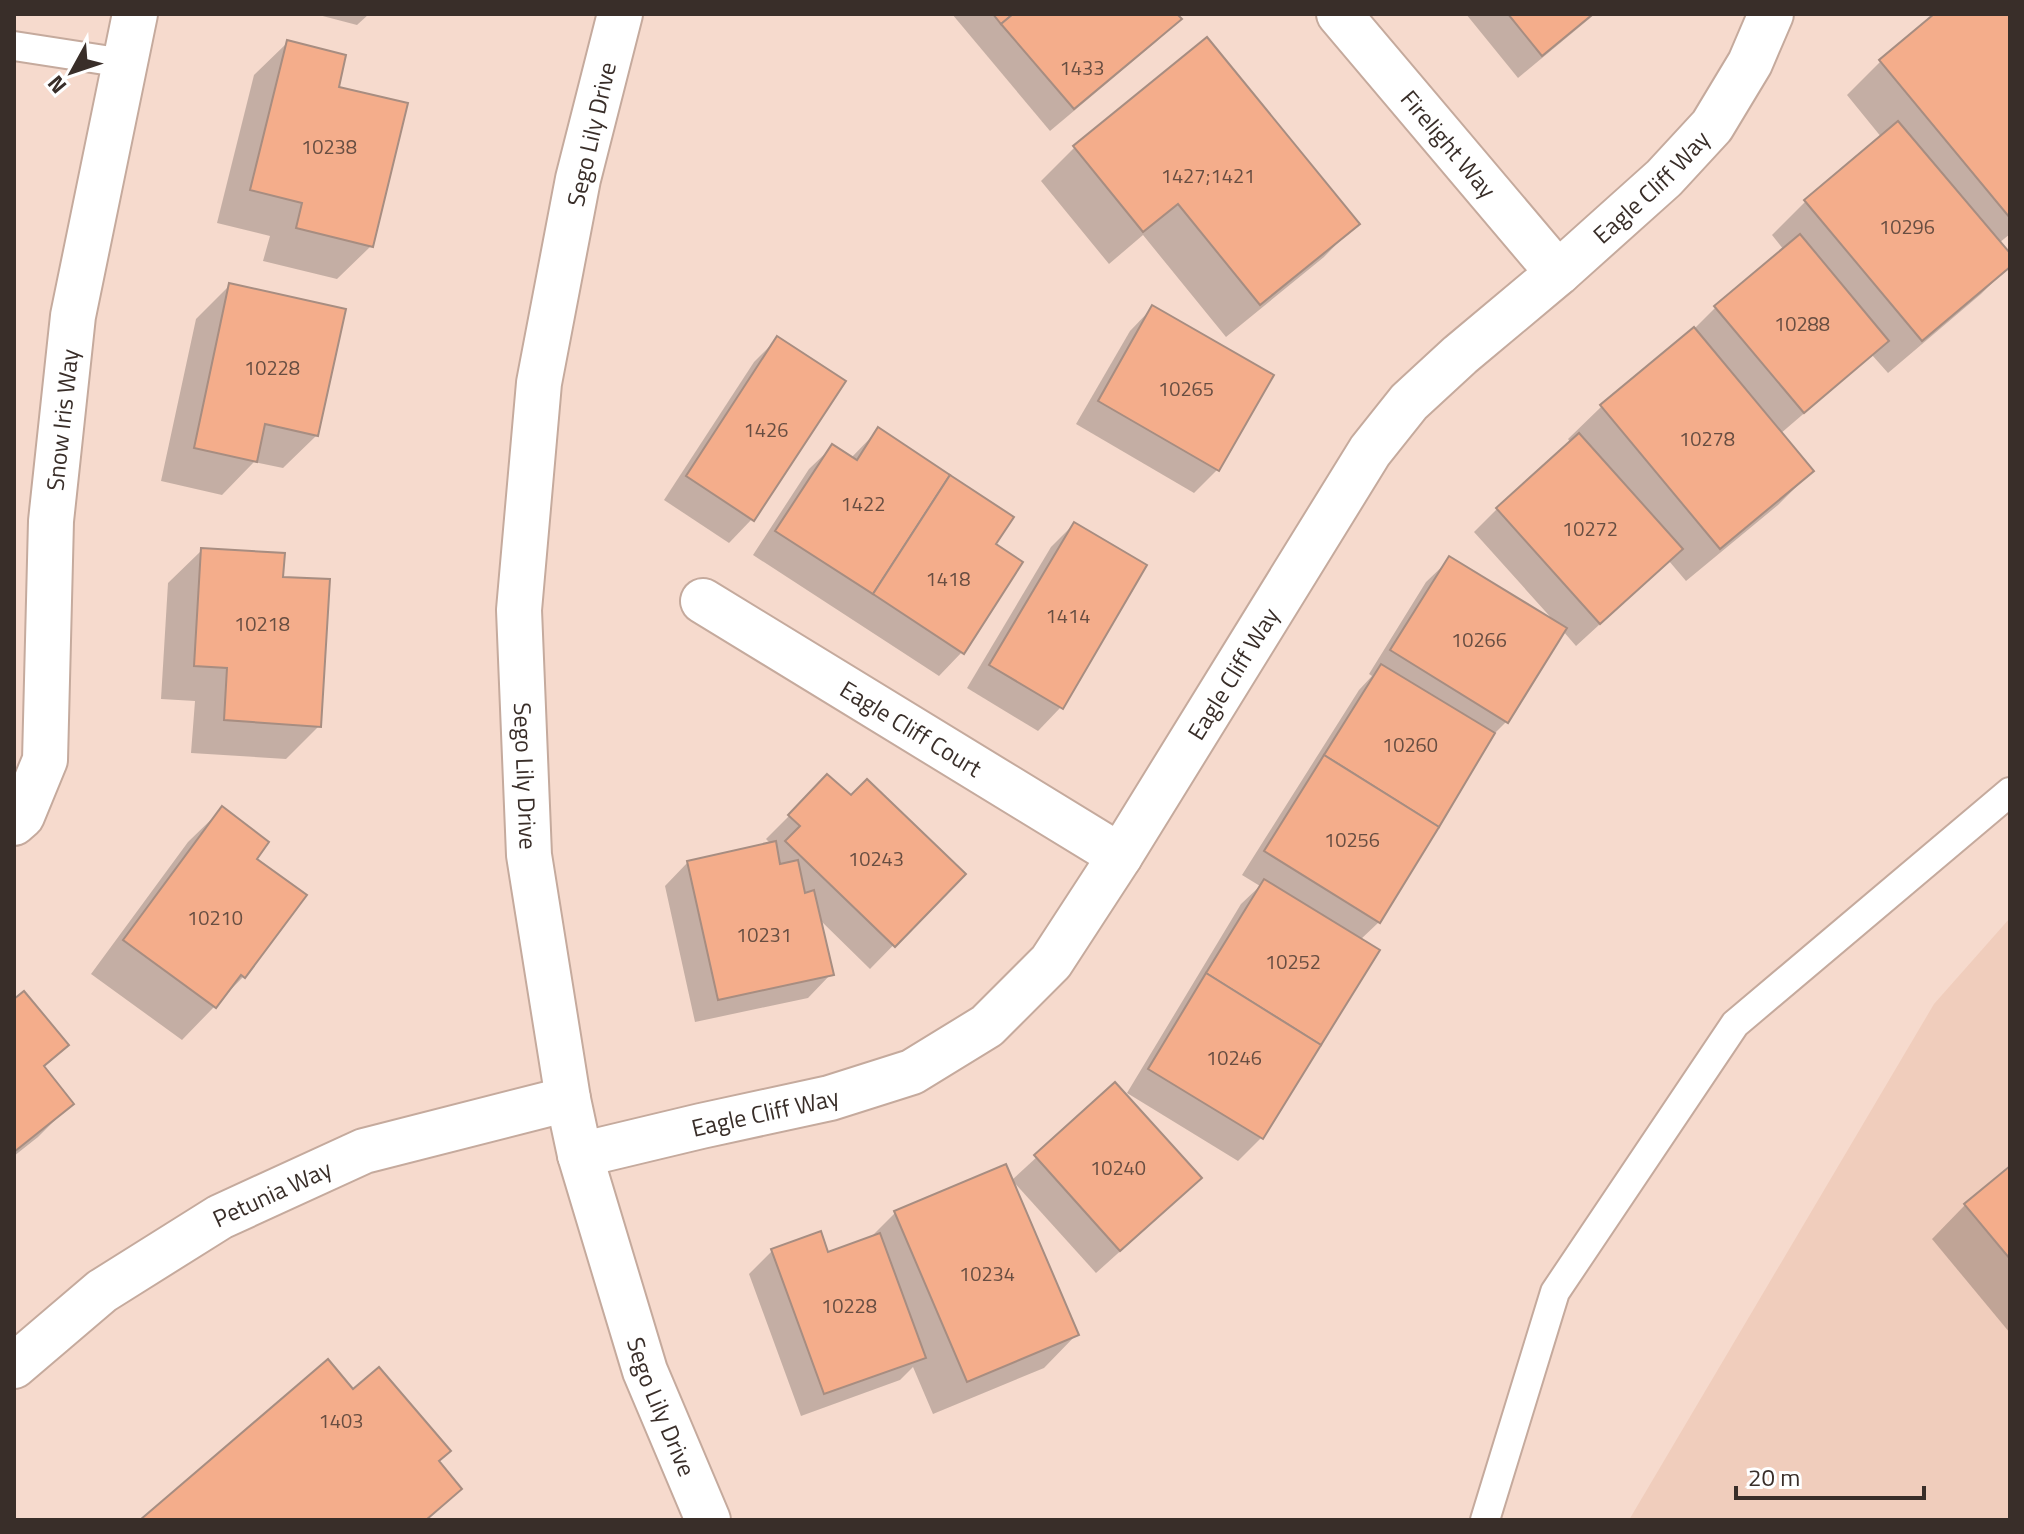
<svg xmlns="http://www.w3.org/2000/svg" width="2024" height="1534" font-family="'Titillium Web',sans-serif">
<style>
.built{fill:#f0cdbc}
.shadow{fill:#0003}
.building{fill:#f4ad8b;stroke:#a78d81;stroke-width:2}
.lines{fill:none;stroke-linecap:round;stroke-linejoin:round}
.lane-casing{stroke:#c5aa9d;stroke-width:32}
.street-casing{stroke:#c5aa9d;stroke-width:48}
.secondary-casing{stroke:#c5aa9d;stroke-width:48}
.lane{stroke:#fff;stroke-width:28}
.street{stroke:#fff;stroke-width:44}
.secondary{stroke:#fff;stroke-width:44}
.labels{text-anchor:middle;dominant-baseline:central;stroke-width:6;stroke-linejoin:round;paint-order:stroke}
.number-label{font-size:20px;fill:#684e42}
.street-label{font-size:24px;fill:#392e29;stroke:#fff}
</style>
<rect width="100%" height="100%" fill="#f6dacd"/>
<path class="built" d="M2010,918V1520H1629L1934,1004Z"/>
<g class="shadow">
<path d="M315,14H369L357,25Z"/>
<path d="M952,14H1174L1179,19L1156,42L1050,131Z"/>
<path d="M1466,14H1595L1518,78Z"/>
<path d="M1937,14H2010V234L1999,243L2010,256V265L1981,294L1888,373L1872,355L1780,434L1812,471L1778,505L1686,581L1669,561L1576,646L1563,631L1506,722L1489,739L1379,922L1360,940L1261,1138L1238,1161L1127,1093L1241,904L1260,886L1242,875L1359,690L1372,676L1369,674L1426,582L1450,559L1554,621L1474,532L1497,509L1571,443L1568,439L1602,406L1692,331L1715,308L1784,250L1772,235L1805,202L1882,138L1847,95L1880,62Z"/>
<path d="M1207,39L1357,223L1324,257L1226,337L1143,235L1109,264L1041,181L1074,148Z"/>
<path d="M288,42L337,88L371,246L337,279L263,261L270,236L217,223L254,75Z"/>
<path d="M229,286L317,435L283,468L254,462L222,495L161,481L196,319Z"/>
<path d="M1153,307L1218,469L1194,493L1076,424L1130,331Z"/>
<path d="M778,338L752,519L729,543L664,500L754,362Z"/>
<path d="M879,429L993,545L962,652L939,676L753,555L809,469L833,446L851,458Z"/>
<path d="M1074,524L1061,707L1038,731L967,688L1051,547Z"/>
<path d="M202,550L281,579L319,726L286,759L191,753L195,701L161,699L168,583Z"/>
<path d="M828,777L850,798L963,874L870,969L819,919L831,974L808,998L695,1022L665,886L688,862L771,844L766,839Z"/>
<path d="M222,809L254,859L304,895L243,977L182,1040L91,974L188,842Z"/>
<path d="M14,1001L66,1045L43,1068L72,1103L38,1137L14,1156Z"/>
<path d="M1115,1085L1176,1201L1096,1273L1012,1180Z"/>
<path d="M2010,1168V1333L1932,1239L1965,1205Z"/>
<path d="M895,1213L1077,1334L1044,1368L933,1414L913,1367L900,1380L801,1416L749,1274L773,1250L826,1255L868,1240Z"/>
</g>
<g class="building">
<path d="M993,14H1013L1001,24Z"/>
<path d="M1013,14H1177L1182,19L1074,109L1001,24Z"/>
<path d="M1508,14H1593L1542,56Z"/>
<path d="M1934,14H2010V218L1879,60Z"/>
<path d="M1207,37L1360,224L1260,305L1178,204L1143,232L1073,146Z"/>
<path d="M287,40L346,55L339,87L408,103L373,247L296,228L302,203L250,190Z"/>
<path d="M1898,121L2010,253V267L1922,341L1804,200Z"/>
<path d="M1800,234L1889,341L1804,413L1714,306Z"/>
<path d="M229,283L346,309L318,436L265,424L257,462L194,448Z"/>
<path d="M1152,305L1274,375L1219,471L1098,401Z"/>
<path d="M1694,327L1814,471L1720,549L1600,405Z"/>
<path d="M777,336L846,381L754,521L686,476Z"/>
<path d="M878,427L950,475L873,594L775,531L832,444L857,460Z"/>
<path d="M1579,433L1683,549L1600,624L1496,508Z"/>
<path d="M950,475L1014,517L996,544L1023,562L964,654L873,594Z"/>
<path d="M1074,522L1147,565L1063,709L989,665Z"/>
<path d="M201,548L285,553L283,577L330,579L321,727L224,720L227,668L194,666Z"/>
<path d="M1449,556L1567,628L1508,723L1390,650Z"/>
<path d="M1381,664L1495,733L1439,827L1324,755Z"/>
<path d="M1324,755L1439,827L1380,923L1264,851Z"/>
<path d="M827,774L851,795L867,779L966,874L895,947L785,841L800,826L788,815Z"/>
<path d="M222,806L269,842L257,859L307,895L245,978L241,975L216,1008L123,940Z"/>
<path d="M776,841L780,864L798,860L805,893L814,890L834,975L718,1000L687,861Z"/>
<path d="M1264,879L1380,950L1321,1045L1206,973Z"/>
<path d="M1206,973L1321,1045L1263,1139L1148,1069Z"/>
<path d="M24,991L69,1045L44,1066L74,1104L14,1152V999Z"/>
<path d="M1115,1082L1202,1178L1120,1251L1034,1155Z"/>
<path d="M1006,1164L1079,1335L967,1382L894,1211Z"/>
<path d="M2010,1166V1259L1964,1204Z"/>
<path d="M821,1231L828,1252L880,1233L926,1358L824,1394L771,1249Z"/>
<path d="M328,1359L353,1389L379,1367L451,1451L439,1461L462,1489L426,1520H140Z"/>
</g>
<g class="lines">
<defs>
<g id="lane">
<path d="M14,46L124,63"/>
<path d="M1485,1520L1555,1292L1735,1024L2010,792"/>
</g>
<g id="street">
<path id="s1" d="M1339,14L1558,273"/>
<path id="s2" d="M703,601L1120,856"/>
<path id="s3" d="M14,823L22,816L45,760L51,521L73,316L135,14"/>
<path id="s4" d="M580,1155L701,1126L830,1098L912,1072L987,1026L1051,962L1120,856L1370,451L1409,402L1460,355L1558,273L1664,178L1712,126L1750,63L1771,14"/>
</g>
<g id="secondary">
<path id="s5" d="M620,14L578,179L539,383L519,610L529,855L568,1099L580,1155L645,1371L708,1520"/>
<path id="s6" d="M14,1366L102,1291L220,1217L364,1151L568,1099"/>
</g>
</defs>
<use href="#lane" class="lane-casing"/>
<use href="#street" class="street-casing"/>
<use href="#secondary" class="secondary-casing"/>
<use href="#lane" class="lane"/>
<use href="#street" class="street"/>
<use href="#secondary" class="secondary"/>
</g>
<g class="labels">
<g class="number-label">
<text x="1082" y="67">1433</text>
<text x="329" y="146">10238</text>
<text x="1208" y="175">1427;1421</text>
<text x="1907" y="226">10296</text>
<text x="1802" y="323">10288</text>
<text x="272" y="367">10228</text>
<text x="1186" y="388">10265</text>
<text x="766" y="429">1426</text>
<text x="1707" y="438">10278</text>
<text x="863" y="503">1422</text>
<text x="1590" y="528">10272</text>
<text x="948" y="578">1418</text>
<text x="1068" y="615">1414</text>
<text x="262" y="623">10218</text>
<text x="1479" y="639">10266</text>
<text x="1410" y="744">10260</text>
<text x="1352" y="839">10256</text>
<text x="876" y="858">10243</text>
<text x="215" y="917">10210</text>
<text x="764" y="934">10231</text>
<text x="1293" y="961">10252</text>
<text x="1234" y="1057">10246</text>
<text x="1118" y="1167">10240</text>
<text x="987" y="1273">10234</text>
<text x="849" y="1305">10228</text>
<text x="341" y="1420">1403</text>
</g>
<g class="street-label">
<text transform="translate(591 134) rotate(-77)">Sego Lily Drive</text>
<text stroke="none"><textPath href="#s1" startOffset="170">Firelight Way</textPath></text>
<text stroke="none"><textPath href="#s4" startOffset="1510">Eagle Cliff Way</textPath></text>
<text stroke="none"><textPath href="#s3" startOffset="412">Snow Iris Way</textPath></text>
<text stroke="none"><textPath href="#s4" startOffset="862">Eagle Cliff Way</textPath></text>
<text stroke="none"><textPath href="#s2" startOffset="244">Eagle Cliff Court</textPath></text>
<text stroke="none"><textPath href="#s5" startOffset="772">Sego Lily Drive</textPath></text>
<text stroke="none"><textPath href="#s4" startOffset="190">Eagle Cliff Way</textPath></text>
<text stroke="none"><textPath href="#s6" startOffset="312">Petunia Way</textPath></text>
<text stroke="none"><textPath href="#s5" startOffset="1420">Sego Lily Drive</textPath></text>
</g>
</g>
<rect width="2024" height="1534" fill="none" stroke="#392e29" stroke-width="32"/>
<g transform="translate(72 72) rotate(230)" stroke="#ffffff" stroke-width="6" paint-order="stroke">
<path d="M0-6L14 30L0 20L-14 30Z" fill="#392e29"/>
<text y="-12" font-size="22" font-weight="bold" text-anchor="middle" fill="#392e29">N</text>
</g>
<path d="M1736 1486v12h188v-12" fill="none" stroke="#392e29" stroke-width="4"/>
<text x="1748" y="1486" font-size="24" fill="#392e29" stroke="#ffffff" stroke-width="6" paint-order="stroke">20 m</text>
</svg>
